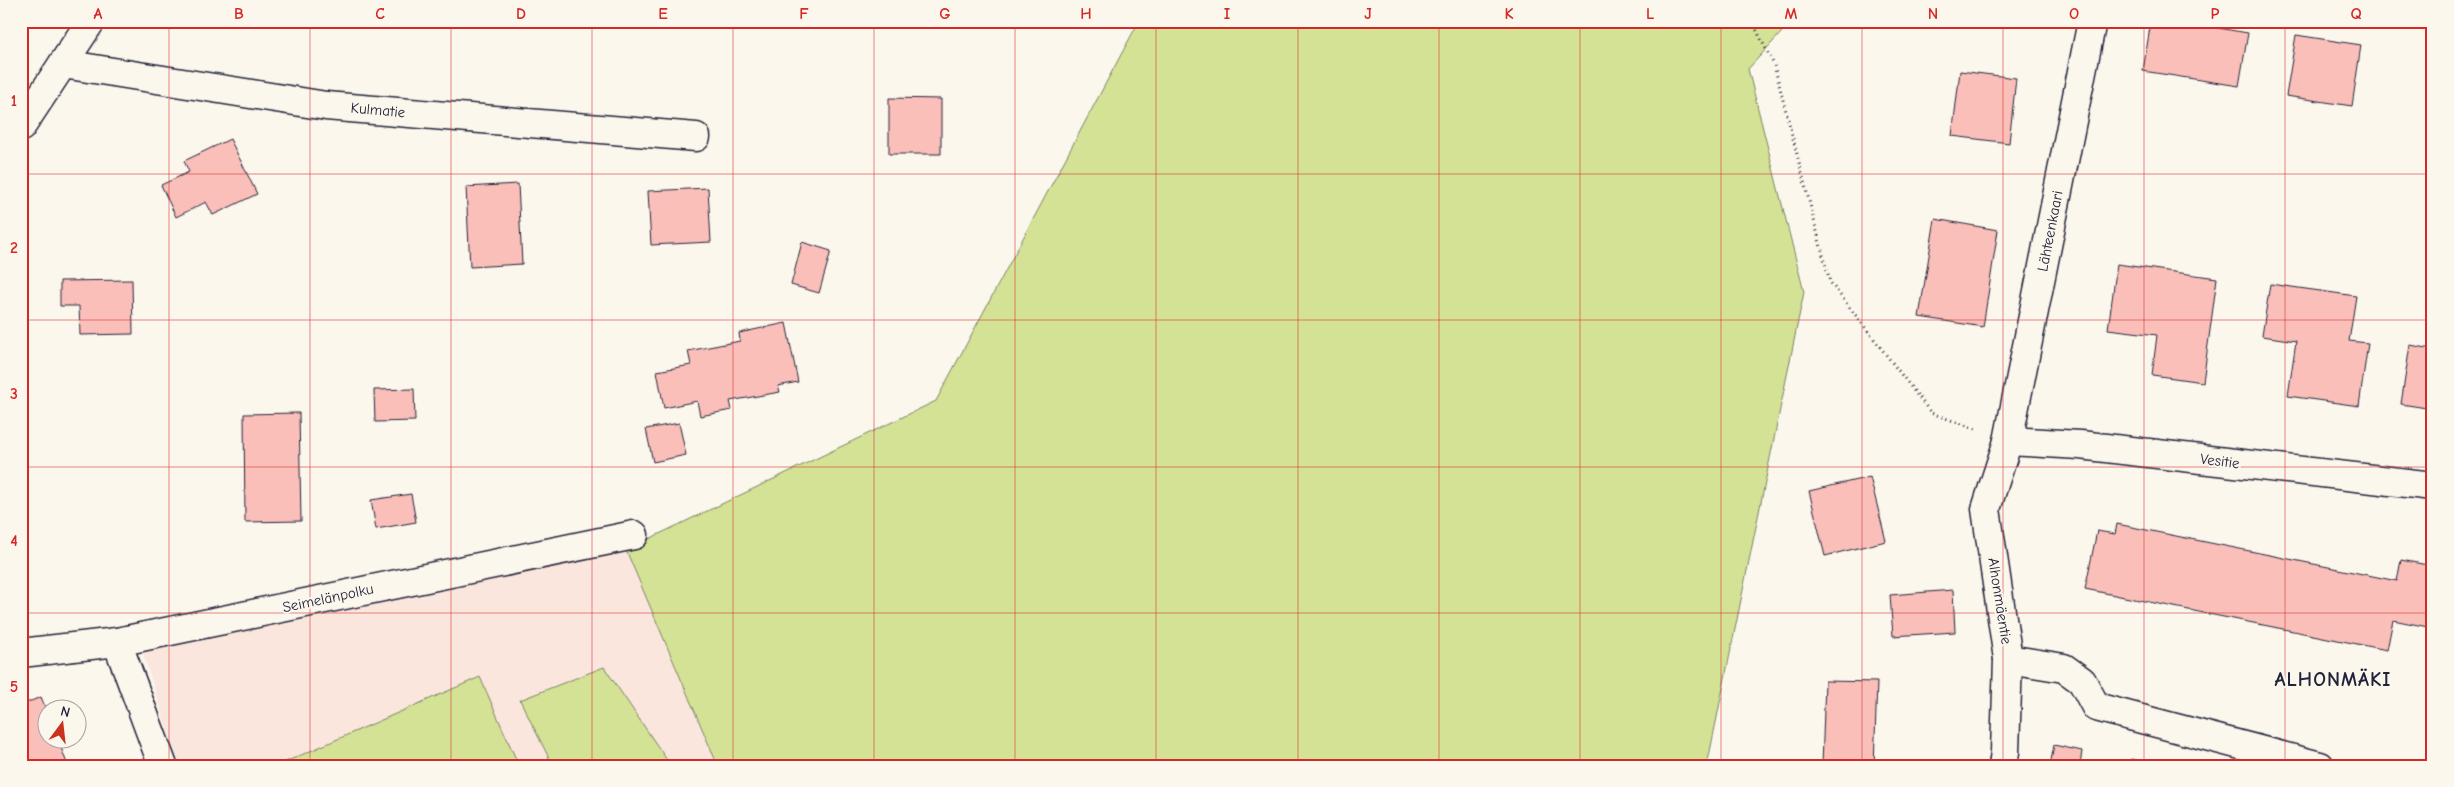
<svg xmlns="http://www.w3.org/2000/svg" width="2454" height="787" font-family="'Comic Neue',sans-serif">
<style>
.built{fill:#fbe6dd}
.green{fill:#d4e295;stroke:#7b8268}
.building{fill:#fbbfb9;stroke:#22223b}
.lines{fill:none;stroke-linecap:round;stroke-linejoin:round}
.minor-casing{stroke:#22223b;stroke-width:31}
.path{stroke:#22223b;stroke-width:3;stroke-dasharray:1 4;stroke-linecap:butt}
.minor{stroke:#fbf7ec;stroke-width:28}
.grid{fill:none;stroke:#d62828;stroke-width:1;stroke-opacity:0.55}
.labels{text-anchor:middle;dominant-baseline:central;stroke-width:4;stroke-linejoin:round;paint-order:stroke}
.street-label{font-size:15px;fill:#22223b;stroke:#fbf7ec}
.district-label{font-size:20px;font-weight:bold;letter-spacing:1px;fill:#22223b;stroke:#fbf7ec}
.neatline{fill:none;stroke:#d62828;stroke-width:2}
.grid-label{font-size:16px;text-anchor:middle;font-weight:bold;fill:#d62828}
</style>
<rect width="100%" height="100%" fill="#fbf7ec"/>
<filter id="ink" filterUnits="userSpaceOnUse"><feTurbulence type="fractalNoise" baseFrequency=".02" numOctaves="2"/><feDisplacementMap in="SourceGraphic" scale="10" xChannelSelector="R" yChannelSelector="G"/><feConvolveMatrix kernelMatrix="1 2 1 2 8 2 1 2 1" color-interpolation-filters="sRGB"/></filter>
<g filter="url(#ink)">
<path class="built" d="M626,550L718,766H179L141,648Z"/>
<g class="green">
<path d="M1139,21H1792L1748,69L1804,292L1707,766H718L626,550L936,401Z"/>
<path d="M604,667L671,766H553L520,700Z"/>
<path d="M480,677L519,766H276Z"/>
</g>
<g class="building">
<path d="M2151,21H2176L2248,33L2239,86L2143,71Z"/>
<path d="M2296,35L2361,45L2352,106L2286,96Z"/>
<path d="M1960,71L2016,78L2009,143L1952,136Z"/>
<path d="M889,98L941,99V154H889Z"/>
<path d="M230,139L257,194L213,215L206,202L176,217L161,185L189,172L184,161Z"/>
<path d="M518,184L522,264L470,267L466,187Z"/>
<path d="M708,188L711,242L651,245L648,191Z"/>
<path d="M1935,219L1998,230L1983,327L1919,317Z"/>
<path d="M802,242L831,251L819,293L791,285Z"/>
<path d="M2117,264L2217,278L2203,382L2152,375L2157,335L2108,329Z"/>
<path d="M132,280L133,334L80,335L79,306H60V281Z"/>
<path d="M2270,284L2356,296L2349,341L2368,343L2359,406L2288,396L2296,341L2262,336Z"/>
<path d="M786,323L798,382L778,386L780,392L730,401L732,410L700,416L697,401L664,408L657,371L691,365L688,351L740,341L739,333Z"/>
<path d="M2410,345L2433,349V409L2401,404Z"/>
<path d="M414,389L415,421L375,422L374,390Z"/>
<path d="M299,413L301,521L245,522L244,414Z"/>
<path d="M679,423L686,455L653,462L646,429Z"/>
<path d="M1870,477L1886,541L1825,556L1809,491Z"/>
<path d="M411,494L416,522L376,529L371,500Z"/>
<path d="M2117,524L2397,581L2401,560L2433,566V628L2393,620L2387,650L2085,589L2097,531L2115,534Z"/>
<path d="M1953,590L1955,632L1893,636L1890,595Z"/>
<path d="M1825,681L1877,682L1874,766H1822Z"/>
<path d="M41,697L48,714V740H58L68,766H21V705Z"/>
<path d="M2054,745L2082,751L2080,766H2050Z"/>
<path d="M2131,759L2162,766H2130Z"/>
</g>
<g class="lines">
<defs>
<g id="minor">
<path d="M63,64L326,106L696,137"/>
<path d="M21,127L91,21"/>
<path d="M2008,441L2080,445L2433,486"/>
<path d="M117,642L163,766"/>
<path d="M21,653L117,642L634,535"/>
<path d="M2008,659L2064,668L2082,681L2096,707L2320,766"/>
<path d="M2003,766L2005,752L2008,659L1986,509L2008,441L2092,21"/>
</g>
</defs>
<use href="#minor" class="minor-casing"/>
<path class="path" d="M1752,21L1774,65L1830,282L1931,413L1976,429"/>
<use href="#minor" class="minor"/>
</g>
</g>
<path class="grid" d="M169,21V766M310,21V766M451,21V766M592,21V766M733,21V766M874,21V766M1015,21V766M1156,21V766M1298,21V766M1439,21V766M1580,21V766M1721,21V766M1862,21V766M2003,21V766M2144,21V766M2285,21V766M21,174H2433M21,320H2433M21,467H2433M21,613H2433"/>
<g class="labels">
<g class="street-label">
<text transform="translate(378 110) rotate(5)">Kulmatie</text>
<text transform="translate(2050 231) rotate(-79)">Lähteenkaari</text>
<text transform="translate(2220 461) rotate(7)">Vesitie</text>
<text transform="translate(328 598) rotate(-12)">Seimelänpolku</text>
<text transform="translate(2000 601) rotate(81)">Alhonmäentie</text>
</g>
<g class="district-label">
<text x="2333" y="679">ALHONMÄKI</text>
</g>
</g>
<rect width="2454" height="787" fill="none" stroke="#fbf7ec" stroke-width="55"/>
<g transform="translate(62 724) rotate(15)"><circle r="24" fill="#fbf7ec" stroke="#a4a2a5"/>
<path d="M0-4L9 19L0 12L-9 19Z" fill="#c8321e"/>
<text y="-8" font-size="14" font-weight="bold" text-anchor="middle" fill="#22223b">N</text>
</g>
<rect x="28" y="28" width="2398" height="732" class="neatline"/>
<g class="grid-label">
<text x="98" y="19">A</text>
<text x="239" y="19">B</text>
<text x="380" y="19">C</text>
<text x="521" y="19">D</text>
<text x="663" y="19">E</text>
<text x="804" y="19">F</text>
<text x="945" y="19">G</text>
<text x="1086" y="19">H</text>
<text x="1227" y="19">I</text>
<text x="1368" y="19">J</text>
<text x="1509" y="19">K</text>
<text x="1650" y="19">L</text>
<text x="1791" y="19">M</text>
<text x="1933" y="19">N</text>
<text x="2074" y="19">O</text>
<text x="2215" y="19">P</text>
<text x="2356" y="19">Q</text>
<text x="14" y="106">1</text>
<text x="14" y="253">2</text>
<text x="14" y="399">3</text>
<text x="14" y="546">4</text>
<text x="14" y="692">5</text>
</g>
</svg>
